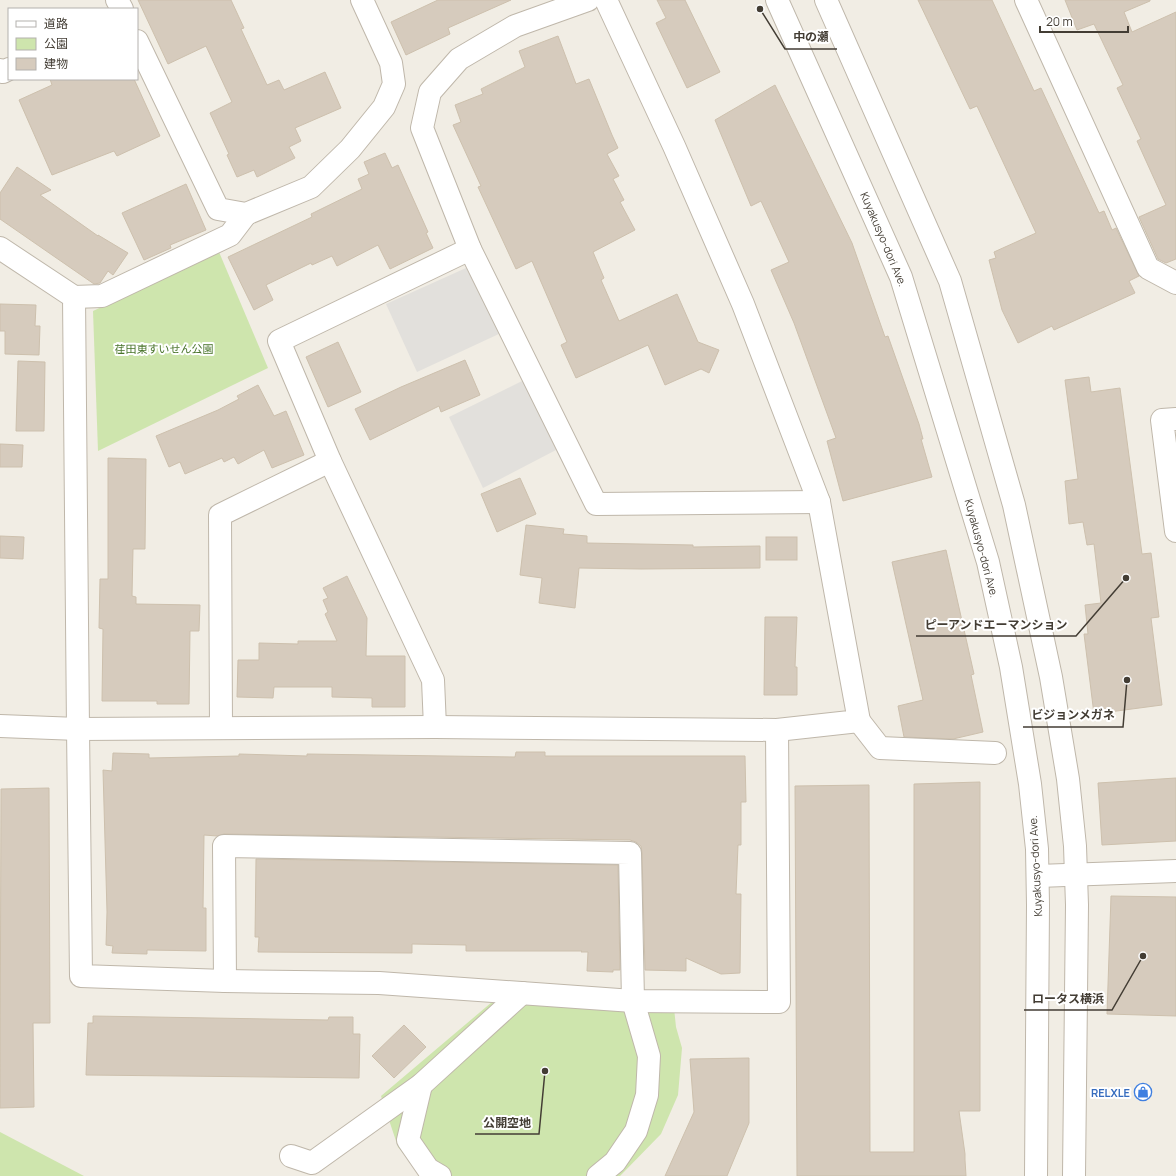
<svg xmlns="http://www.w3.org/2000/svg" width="1176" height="1176" font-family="Manrope,'Noto Sans JP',sans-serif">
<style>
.green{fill:#cee5ad}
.parking{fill:#e2e0dc}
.building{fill:#d6cbbd;stroke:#cdc0ad}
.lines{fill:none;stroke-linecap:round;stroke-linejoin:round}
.minor-casing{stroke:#bfb7aa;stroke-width:24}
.minor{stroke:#fff;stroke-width:22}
.labels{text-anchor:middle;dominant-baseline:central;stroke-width:4;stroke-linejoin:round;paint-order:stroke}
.street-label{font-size:11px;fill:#433d34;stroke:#fff}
.park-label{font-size:11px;fill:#48732a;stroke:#fff}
.shop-label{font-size:11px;font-weight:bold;fill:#366cbe;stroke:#fff;text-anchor:end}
.leader{fill:none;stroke:#433d34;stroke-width:1.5}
.callout-dot{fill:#433d34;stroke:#fff;stroke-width:1.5}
.callout-label{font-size:12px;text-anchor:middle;font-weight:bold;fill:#433d34;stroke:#fff;stroke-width:4;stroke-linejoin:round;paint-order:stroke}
</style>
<rect width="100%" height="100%" fill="#f1ede4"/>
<g class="green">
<path d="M219,252L268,368L98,451L93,311Z"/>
<path d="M492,1002L674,1008L676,1027L682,1048L678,1095L661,1134L620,1176H422L398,1147L381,1096Z"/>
<path d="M0,1132L84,1176H0Z"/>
</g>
<g class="parking">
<path d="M466,268L501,333L417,372L386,304Z"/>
<path d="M524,380L556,450L483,488L449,417Z"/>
</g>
<g class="building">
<path d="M138,0H231L244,28L241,29L267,85L279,80L284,90L325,72L341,108L295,128L301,141L289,147L295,158L257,177L254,170L237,177L227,155L229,154L210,113L232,102L206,46L168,64Z"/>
<path d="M438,0H511L448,28L450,34L406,55L391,22Z"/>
<path d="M657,0H685L720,72L687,88L656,23L666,18Z"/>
<path d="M918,0H992L1034,91L1041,88L1099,213L1104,211L1112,230L1116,228L1139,276L1129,281L1135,293L1054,330L1052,326L1018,343L1002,310L989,260L996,258L994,252L1036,233L977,106L970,109Z"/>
<path d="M1065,0H1150V1L1124,12L1132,32L1176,12V259L1166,263L1158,259L1139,217L1166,205L1137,141L1141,139L1117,88L1123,85L1094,24L1077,30Z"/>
<path d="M558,36L576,84L589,79L612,135L618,148L607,154L619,176L613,179L624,200L620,202L635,230L593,252L604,278L601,280L619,321L677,294L698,342L719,350L709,373L701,369L665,385L648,345L576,378L561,345L567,342L532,261L516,269L478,187L481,186L453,125L461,122L455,105L483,94L481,89L525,67L519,51Z"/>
<path d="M50,79H134L160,136L117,156L114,151L52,175L19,100L52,85Z"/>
<path d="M775,85L852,243L885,337L888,336L907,390L919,424L923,439H921L932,477L843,501L827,441L836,438L794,323L771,270L789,262L761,201L751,206L715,120Z"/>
<path d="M385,153L392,168L398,165L428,232L426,233L433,248L390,269L378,245L337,266L332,256L312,265L311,263L266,285L273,300L254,310L228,257L312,217L311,214L362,189L358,179L369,174L364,162Z"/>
<path d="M17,167L51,190L40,195L98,236V235L128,253L113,275L108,271L100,283L94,284L0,219V193Z"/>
<path d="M186,184L206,230L170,245L171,248L144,260L122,213Z"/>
<path d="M0,304L36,305L35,326H40L39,355L5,354V331H0Z"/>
<path d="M338,342L361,392L328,407L306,357Z"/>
<path d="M465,360L480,395L441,412L439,406L370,440L355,409L401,387Z"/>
<path d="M18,361L45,362L44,431H16Z"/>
<path d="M1089,377L1091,392L1120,388L1142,554L1151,553L1159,617L1151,618L1162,705L1094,714L1084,634H1088L1085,605L1101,603L1094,544L1087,545L1083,522L1069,524L1065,481L1078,479L1065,380Z"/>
<path d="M258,385L274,416L286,411L304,455L272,468L264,450L238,464L234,457L224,462L222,458L185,474L180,462L169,467L156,436L218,410L239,399L237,396Z"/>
<path d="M0,444L23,445L22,467H0Z"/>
<path d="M108,458L146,459L145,549H133L132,596L136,597V604L200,605L199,631H190L189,704H157V701H102L103,629L99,628L100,579H108Z"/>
<path d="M520,478L536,514L497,532L481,494Z"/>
<path d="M526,525L564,529L563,534L587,536V543L693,545V547L760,546V568L641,569L579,568L575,608L539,603L542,578L520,575Z"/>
<path d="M0,536L24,537L23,559L0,558Z"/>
<rect x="766" y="537" width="31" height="23"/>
<path d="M946,550L974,674L971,675L983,732L953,739L904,737L898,706L923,700L892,562Z"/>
<path d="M347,576L367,618L366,656H405V707H372V698L332,697V687H274L273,698L237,697L238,660H259V643L298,644V641H337L325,614L328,612L323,600L328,598L323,588Z"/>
<path d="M765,617H797L795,667H797V695H764Z"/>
<path d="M516,752H545V756H745L746,802H741V845H738L736,894H741L740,973L721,974L686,958V971L645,970L642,853L641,846L636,842L630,840L224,834L217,836L204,835L203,908H206V951L147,950V954L112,953L113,946L106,945L107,912L103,770L112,771L113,753L149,754V758L239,756V754L307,756V754L515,757Z"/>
<path d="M1176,778V841L1102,845L1098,783Z"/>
<path d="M980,782V1111H959L965,1154V1160L966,1176H797L795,786L869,785L870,1152H914V784Z"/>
<path d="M49,788L50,1023H33L34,1107L0,1108L1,789Z"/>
<path d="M256,859L618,865L620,970H613V972L587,971L588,952H581L582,951H466V945L412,944V953L258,952L259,937H255Z"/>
<path d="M1111,896L1176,897V1016L1107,1014Z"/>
<path d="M93,1016L328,1020L329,1017H353V1034H360L359,1078L86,1075L88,1023H93Z"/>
<path d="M404,1025L426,1047L394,1078L372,1056Z"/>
<path d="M749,1058V1123L727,1176H665L694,1112L690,1059Z"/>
</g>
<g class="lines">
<defs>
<g id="minor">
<path d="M117,0L122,9"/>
<path d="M588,0L515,26L459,59L430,92L422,128L470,249L596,504L819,502"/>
<path d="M777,0L901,277L988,562L1011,667L1030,784L1037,849L1038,905L1036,1176"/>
<path d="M826,0L950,281L1014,505L1051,677L1068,779L1075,846L1077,905L1074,1176"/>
<path d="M1026,0L1148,268L1176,283"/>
<path d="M137,41L218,209L246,214L311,187L350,149L384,107L394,84L391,63L362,0"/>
<path d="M0,70L3,72L9,69"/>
<path d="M0,248L74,297L78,729L81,976L225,981L379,983L633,1001L779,1002L777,730"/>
<path d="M74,297L102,296L230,235L246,214"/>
<path d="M1176,419L1162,420L1176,531"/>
<path d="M859,721L880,748L995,753"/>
<path d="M0,726L78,729L435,727L777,730L859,721L819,502L743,304L674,146L606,0"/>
<path d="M435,727L433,680L330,461L279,341L470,249"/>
<path d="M221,728L220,515L330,461"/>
<path d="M1038,876L1176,871"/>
<path d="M225,981L224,846L630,853L633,1001L649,1056L647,1095L636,1131L615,1162L598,1176"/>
<path d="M421,1085L408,1140L428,1169L440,1176"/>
<path d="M291,1156L312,1163L421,1085L522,993"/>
</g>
</defs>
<use href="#minor" class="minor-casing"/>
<use href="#minor" class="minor"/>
</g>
<defs>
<symbol id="shop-ring" viewBox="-11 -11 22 22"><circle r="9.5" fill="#fff" stroke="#3f7fe0" stroke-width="1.5"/><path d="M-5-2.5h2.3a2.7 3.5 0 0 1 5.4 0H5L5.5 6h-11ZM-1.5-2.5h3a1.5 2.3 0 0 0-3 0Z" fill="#3f7fe0"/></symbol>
</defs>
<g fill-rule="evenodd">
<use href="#shop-ring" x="1133" y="1082" width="20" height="20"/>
</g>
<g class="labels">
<g class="street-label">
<text transform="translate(884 239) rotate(67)">Kuyakusyo-dori Ave.</text>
<text transform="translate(982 548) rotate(75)">Kuyakusyo-dori Ave.</text>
<text transform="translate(1035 866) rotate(-93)">Kuyakusyo-dori Ave.</text>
</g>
<g class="park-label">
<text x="164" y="348">荏田東すいせん公園</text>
</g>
<g class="shop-label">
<text x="1130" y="1092">RELXLE</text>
</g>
</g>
<path class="leader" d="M760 9L785 49H837M1126 578L1076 636H916M1127 680L1123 727H1023M1143 956L1112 1010H1024M545 1071L539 1134H475"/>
<g class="callout-dot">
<circle cx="760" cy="9" r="4"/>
<circle cx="1126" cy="578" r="4"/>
<circle cx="1127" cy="680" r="4"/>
<circle cx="1143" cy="956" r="4"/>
<circle cx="545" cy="1071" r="4"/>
</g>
<g class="callout-label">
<text x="811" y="41">中の瀬</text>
<text x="996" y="629">ピーアンドエーマンション</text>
<text x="1073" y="719">ビジョンメガネ</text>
<text x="1068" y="1003">ロータス横浜</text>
<text x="507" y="1127">公開空地</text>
</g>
<rect x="8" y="8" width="130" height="72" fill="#ffffff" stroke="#b4b1ae"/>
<rect x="16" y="21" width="20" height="6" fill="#ffffff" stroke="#b4b1ae"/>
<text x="44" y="28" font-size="12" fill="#433d34">道路</text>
<rect x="16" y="38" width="20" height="12" fill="#cee5ad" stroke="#b4b1ae"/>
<text x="44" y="48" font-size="12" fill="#433d34">公園</text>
<rect x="16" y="58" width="20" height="12" fill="#d6cbbd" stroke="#b4b1ae"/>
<text x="44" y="68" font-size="12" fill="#433d34">建物</text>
<path d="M1040 26v6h88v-6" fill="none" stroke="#433d34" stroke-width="2"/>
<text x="1046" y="26" font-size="12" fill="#433d34" stroke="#ffffff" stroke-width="3" paint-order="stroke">20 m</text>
</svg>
